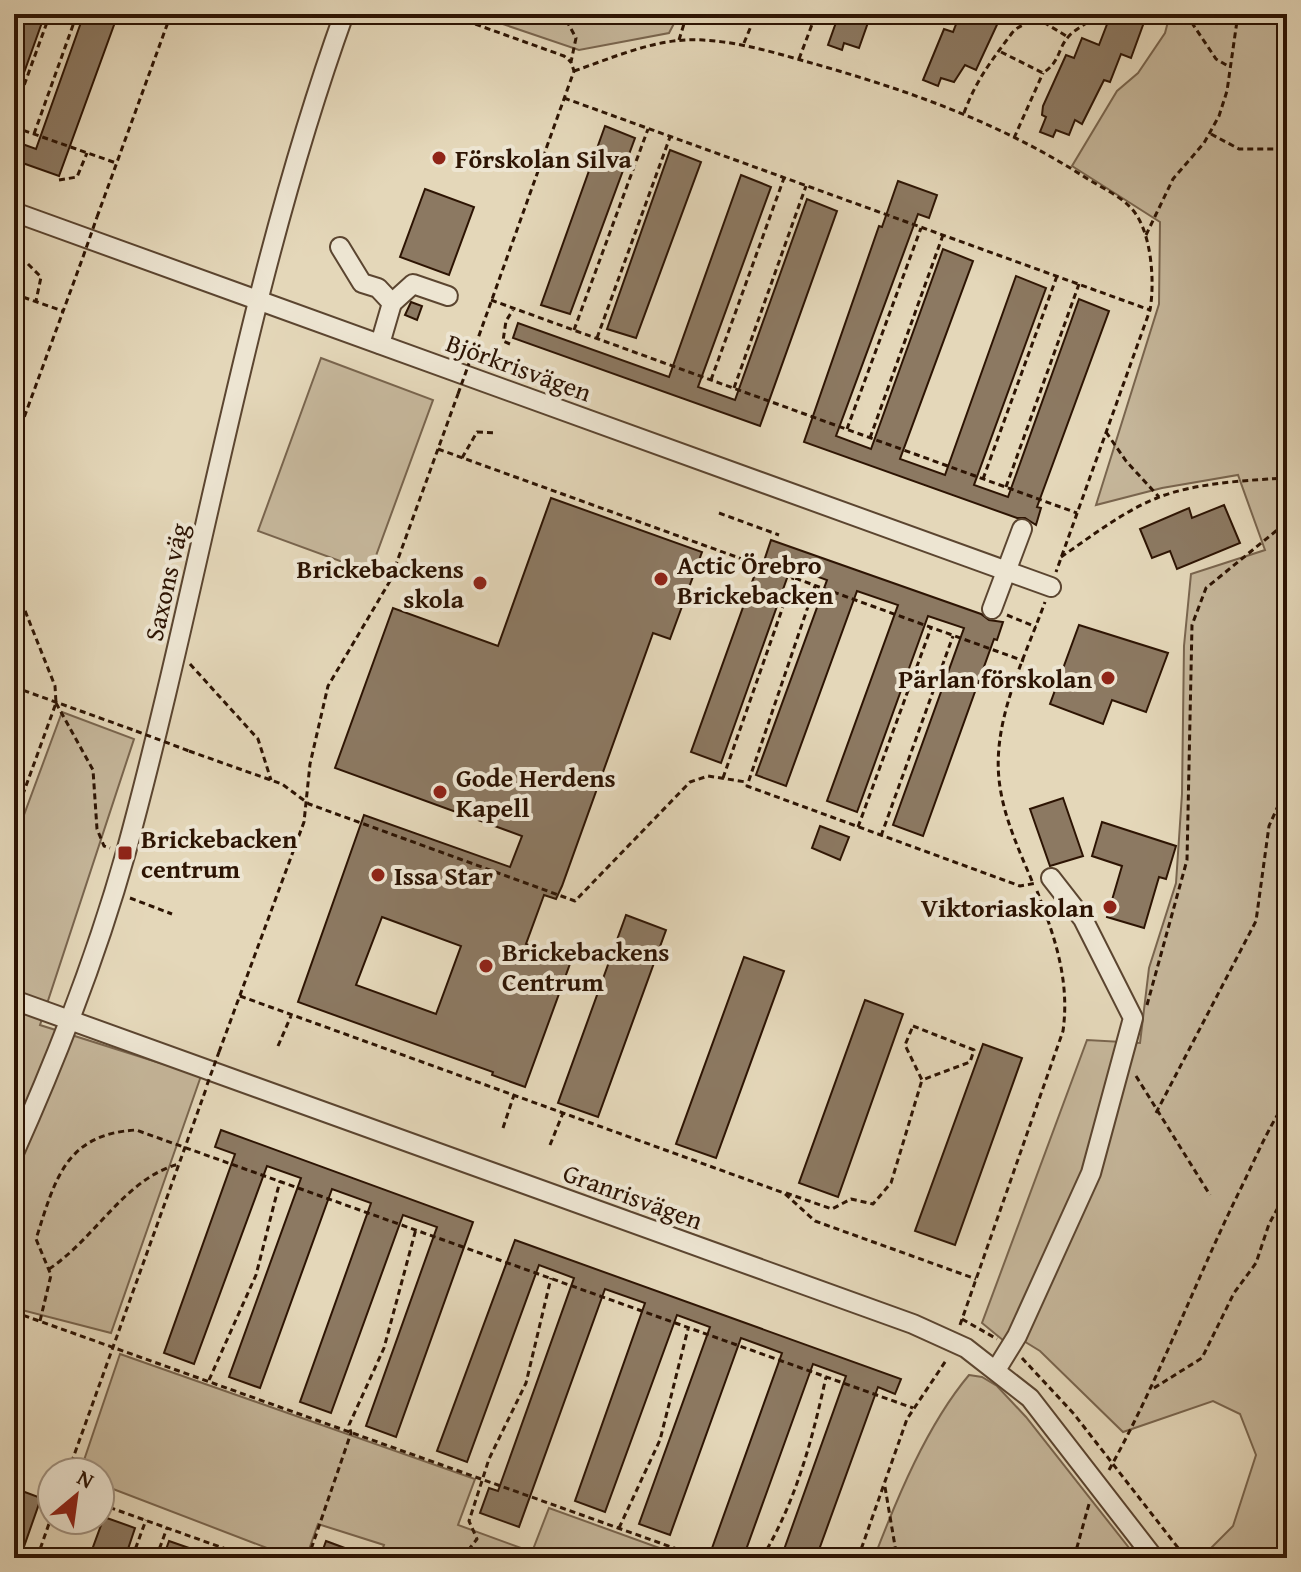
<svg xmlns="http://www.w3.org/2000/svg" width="1301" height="1572" font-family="'Gentium Book Plus',serif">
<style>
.green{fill:#c5b69a;stroke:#79654e;stroke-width:2}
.building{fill:#8c7962;stroke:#2d1403;stroke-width:2;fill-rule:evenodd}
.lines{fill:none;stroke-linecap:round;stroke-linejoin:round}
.minor-casing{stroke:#5b4530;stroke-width:22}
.path{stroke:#2d1403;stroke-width:3;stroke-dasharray:6 4;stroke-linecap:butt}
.minor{stroke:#ede5d2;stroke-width:18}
.path-bridge{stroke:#2d1403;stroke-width:3;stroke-dasharray:6 4;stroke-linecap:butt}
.poi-dot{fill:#8f2418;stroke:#ede5d2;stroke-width:3}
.labels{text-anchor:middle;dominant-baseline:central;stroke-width:8;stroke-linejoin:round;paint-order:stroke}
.poi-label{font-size:26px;font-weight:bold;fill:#2d1403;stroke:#ede5d2;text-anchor:start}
.street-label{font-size:26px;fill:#2d1403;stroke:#ede5d2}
</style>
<rect width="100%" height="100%" fill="#e4d7b9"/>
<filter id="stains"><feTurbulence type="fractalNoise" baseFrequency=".0025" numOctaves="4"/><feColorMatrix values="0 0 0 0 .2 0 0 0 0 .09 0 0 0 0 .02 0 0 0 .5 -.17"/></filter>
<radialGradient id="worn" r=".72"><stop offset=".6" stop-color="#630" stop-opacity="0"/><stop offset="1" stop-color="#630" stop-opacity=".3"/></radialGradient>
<g class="green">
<path d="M473,14H679L669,33L579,50Z"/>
<path d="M1170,14H1287V1558L1203,1556L1233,1526L1256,1455L1240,1414L1213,1401L1123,1432L1040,1351L1022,1340L1004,1341L982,1323L1087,1040L1140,1043L1149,968L1176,883L1182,794L1184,646L1191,574L1265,550L1238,475L1162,488L1096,505L1159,304L1160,222L1072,166L1117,91L1138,73L1165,33Z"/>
<path d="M321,358L433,400L370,572L258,531Z"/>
<path d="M62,712L134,739L40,1025L201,1076L111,1333L14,1308V842Z"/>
<path d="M120,1354L475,1479L458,1525L532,1552L549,1508L687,1558H379L384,1545L318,1524L306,1558H293L100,1484V1472H80Z"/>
<path d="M969,1375L982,1377L997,1386L1026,1417L1137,1558H874C897,1498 927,1425 969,1375Z"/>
</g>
<g class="building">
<path d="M14,14H45L16,95H14Z"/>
<path d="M84,14H118L59,176L14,160V141L36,149Z"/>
<path d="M839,14H871L859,48L844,43L842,50L828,45Z"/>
<path d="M960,14H1002L976,70L965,65L954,82L941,78L938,86L923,80L944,29L953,32Z"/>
<path d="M1111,14H1147L1131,58L1121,54L1110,82L1104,80L1082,124L1075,120L1069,135L1056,130L1053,137L1040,132L1046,117L1042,115L1043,106L1066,55L1074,58L1082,38L1099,45Z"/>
<path d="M605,126L635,138L570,314L541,305Z"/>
<path d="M670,150L701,162L636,338L607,329Z"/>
<path d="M741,175L771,187L698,387L735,400L807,199L837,211L760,426L513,338L518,323L669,377Z"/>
<path d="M898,181L937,195L929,218L918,214L836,436L871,449L943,249L973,261L900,459L945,475L1016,276L1046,288L974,485L1008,497L1079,299L1109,311L1037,507L1041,508L1036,525L1025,518H1017L804,442L879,226L882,227Z"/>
<path d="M425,189L474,207L449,275L400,257Z"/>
<path d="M411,302L422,306L417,320L405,315Z"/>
<path d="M551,498L702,552L670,639L653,633L562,886L556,899L544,895L526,944L571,961L525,1087L492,1075L493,1072L298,1002L364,815L510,867L522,836L335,768L393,608L498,646ZM382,917L461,946L436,1014L356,985Z"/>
<path d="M1224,505L1240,543L1177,569L1170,551L1152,558L1140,529L1189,508L1192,518Z"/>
<path d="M771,540L981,614L989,620L1003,622L997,640L994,639L923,836L893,825L964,628L928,616L857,812L827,801L898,605L857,591L786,786L756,775L827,580L791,567L721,763L691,752L755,574L759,576Z"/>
<path d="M1079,625L1168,653L1146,712L1112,700L1103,724L1050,704Z"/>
<path d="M1063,798L1083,856L1050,866L1030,809Z"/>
<path d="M1102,822L1176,846L1166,879L1159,877L1144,928L1107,917L1122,866L1092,856Z"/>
<path d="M820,826L849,837L840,860L812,848Z"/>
<path d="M626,915L666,930L598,1117L558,1103Z"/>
<path d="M744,957L784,971L716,1158L676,1144Z"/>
<path d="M865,1000L903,1014L838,1197L799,1183Z"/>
<path d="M983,1044L1022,1058L955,1245L915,1231Z"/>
<path d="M221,1130L473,1222L396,1437L366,1426L437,1227L403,1215L331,1413L300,1402L371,1203L332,1189L260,1388L229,1377L301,1178L267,1166L194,1364L164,1353L235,1154L215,1147Z"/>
<path d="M515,1240L901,1379L895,1394L878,1387L816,1558H781L846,1376L813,1364L743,1558L711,1551L782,1353L741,1338L670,1535L639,1524L710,1327L677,1315L605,1512L575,1501L645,1303L605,1289L519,1527L480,1513L489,1488L498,1491L574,1278L539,1265L467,1462L437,1451Z"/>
<path d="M14,1488L41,1498L20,1558H14Z"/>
<path d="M104,1517L135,1528L125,1558H89Z"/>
<path d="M169,1541L212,1556V1558H163Z"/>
<path d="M326,1541L369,1557V1558H320Z"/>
</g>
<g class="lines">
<defs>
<g id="minor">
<path d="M14,212L1051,587"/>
<path d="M340,247L362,283L378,288L392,303L380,344"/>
<path d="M392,303L413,284L448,296"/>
<path d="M992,609L1022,529"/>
<path d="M14,1000L913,1324L966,1348L1030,1398L1154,1558"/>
<path d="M14,1153C58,1055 97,955 126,852C202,574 246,286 344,14"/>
<path d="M996,1370L1017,1336L1091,1173L1133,1018L1083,919L1051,878"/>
</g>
</defs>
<use href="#minor" class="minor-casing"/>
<g class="path">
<path d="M447,14L564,56L571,62"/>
<path d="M1186,14L1216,59L1228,66"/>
<path d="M1035,17L1068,37"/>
<path d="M679,40L687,14"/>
<path d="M744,43L756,14"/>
<path d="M1001,52L1043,73C1061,61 1057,49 1069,36C1077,27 1087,26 1093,14"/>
<path d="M799,59L816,14"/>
<path d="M574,71C615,57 658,37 703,40C741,42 779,54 815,64C910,91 1000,123 1083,176C1098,186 1117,194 1129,206C1152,227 1155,282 1150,310L1056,572"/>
<path d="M564,98L1150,310"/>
<path d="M14,113L50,14"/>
<path d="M964,113C976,80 992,60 1012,33C1019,24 1030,25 1035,14"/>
<path d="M14,127L116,163"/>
<path d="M34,134L77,14"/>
<path d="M1211,134L1239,149H1287"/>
<path d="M1014,138L1043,73"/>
<path d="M59,180L77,177L87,153"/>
<path d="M97,217L171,14"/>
<path d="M1146,235L1173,179L1204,143L1219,116L1227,91L1238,14"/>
<path d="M28,264L41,277L36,301"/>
<path d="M14,294L63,311"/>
<path d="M491,300L1077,513"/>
<path d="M574,330L648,129"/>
<path d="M597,338L670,137"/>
<path d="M510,344L503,341L506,321L513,310"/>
<path d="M472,355L574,71L571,62L576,38L563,14"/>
<path d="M711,380L784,178"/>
<path d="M734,388L806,186"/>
<path d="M847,429L921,228"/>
<path d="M1106,432L1126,461L1159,497"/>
<path d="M870,438L943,235"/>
<path d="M14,445L83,257"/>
<path d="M438,449L1024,661"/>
<path d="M462,458L477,432L496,433"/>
<path d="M983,479L1057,276"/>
<path d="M1006,487L1079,284"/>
<path d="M719,513L779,535"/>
<path d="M1061,557C1092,536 1122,512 1157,498C1193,483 1249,480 1287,478"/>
<path d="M14,583L55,686L56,703L14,819"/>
<path d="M815,586L747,786L1020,886L1037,883"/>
<path d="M1007,615L1036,627"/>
<path d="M190,664L258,739L271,780"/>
<path d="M14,687L136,731"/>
<path d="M56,703L93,770L97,829L104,846L110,848"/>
<path d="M189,751L282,784L309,804L575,901L690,782L708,776L746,782"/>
<path d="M723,778L793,578"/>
<path d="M858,827L931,628"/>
<path d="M149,831L195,850"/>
<path d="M881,836L953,636"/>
<path d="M1032,881C1019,850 1005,820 1000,787C990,724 1024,660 1045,602"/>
<path d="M130,898L172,914"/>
<path d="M240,996L784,1193L815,1221L976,1279"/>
<path d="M1147,1005L1187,860L1192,625L1206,588L1287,522"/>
<path d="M913,1026L974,1050L970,1062L922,1080L905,1045Z"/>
<path d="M278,1046L291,1016"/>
<path d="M219,1052L304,822L310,764L328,686L390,581L458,394"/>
<path d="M1136,1076L1210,1195"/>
<path d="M1156,1113L1256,921L1269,826L1287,786"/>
<path d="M503,1128L514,1095"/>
<path d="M550,1145L563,1113"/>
<path d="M786,1193L832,1209L851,1199L873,1204L891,1183L922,1080"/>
<path d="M49,1269C96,1238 125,1178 179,1164"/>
<path d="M14,1312L702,1558"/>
<path d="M962,1319L997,1339"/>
<path d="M40,1321L51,1275L36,1239C55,1180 65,1134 136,1130L913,1408"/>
<path d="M960,1325L1063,1031C1070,981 1055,937 1037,891"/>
<path d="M1022,1358L1074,1414L1186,1558"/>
<path d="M209,1380L256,1275L280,1181"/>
<path d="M1154,1388L1202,1358L1234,1293L1256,1263L1269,1224L1287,1191"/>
<path d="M1109,1470C1159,1380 1194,1284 1239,1192C1255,1160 1267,1129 1287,1100"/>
<path d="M68,1472L206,1089"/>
<path d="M885,1487L897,1558"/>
<path d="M100,1504L251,1558"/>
<path d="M619,1528L660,1440L688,1329"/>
<path d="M37,1558L52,1515"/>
<path d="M132,1558L146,1520"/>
<path d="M156,1558L167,1528"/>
<path d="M308,1558L351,1433L349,1425L384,1348L416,1229"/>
<path d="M462,1558L477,1539L469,1521L489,1459L526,1383L551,1278"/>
<path d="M762,1558C796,1501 812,1441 826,1377"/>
<path d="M858,1558L907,1419L947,1359"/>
<path d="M1074,1558L1089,1504"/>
</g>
<use href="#minor" class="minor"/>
<g class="path-bridge">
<path d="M83,257L97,217"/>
<path d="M458,394L472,355"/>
<path d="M136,731L189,751"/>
<path d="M207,1085L219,1052"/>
</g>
</g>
<g class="poi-dot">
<circle cx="439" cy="158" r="8"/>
<circle cx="661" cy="579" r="8"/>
<circle cx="480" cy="583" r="8"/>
<circle cx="1108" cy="678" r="8"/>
<circle cx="440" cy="792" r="8"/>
<rect x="117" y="845" width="16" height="16" rx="4"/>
<circle cx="378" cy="875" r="8"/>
<circle cx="1110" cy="907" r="8"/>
<circle cx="486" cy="966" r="8"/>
</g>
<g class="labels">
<g class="poi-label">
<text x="455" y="158">Förskolan Silva</text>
<text x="677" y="564">Actic Örebro<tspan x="677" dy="30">Brickebacken</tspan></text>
<text x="464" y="568" text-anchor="end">Brickebackens<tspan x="464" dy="30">skola</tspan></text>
<text x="1092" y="678" text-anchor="end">Pärlan förskolan</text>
<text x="456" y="777">Gode Herdens<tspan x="456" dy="30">Kapell</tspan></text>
<text x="141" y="838">Brickebacken<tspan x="141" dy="30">centrum</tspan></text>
<text x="394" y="875">Issa Star</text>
<text x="1094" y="907" text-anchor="end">Viktoriaskolan</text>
<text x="502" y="951">Brickebackens<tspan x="502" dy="30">Centrum</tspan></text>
</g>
<g class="street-label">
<text transform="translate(519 367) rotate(20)">Björkrisvägen</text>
<text transform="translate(166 582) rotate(-77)">Saxons väg</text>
<text transform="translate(633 1196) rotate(20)">Granrisvägen</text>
</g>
</g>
<rect width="1301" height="1572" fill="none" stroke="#e4d7b9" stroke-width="48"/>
<rect x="16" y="16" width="1269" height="1540" fill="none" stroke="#2d1403" stroke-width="4"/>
<rect x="24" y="24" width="1253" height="1524" fill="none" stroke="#2d1403" stroke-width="2"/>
<g transform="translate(76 1496) rotate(29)"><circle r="38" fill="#ede5d2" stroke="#a0917f" stroke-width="2"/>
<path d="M0-6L14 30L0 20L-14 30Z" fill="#8f2418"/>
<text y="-12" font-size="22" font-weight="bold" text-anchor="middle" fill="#2d1403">N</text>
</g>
<rect width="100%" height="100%" filter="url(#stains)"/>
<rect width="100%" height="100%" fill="url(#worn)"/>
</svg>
